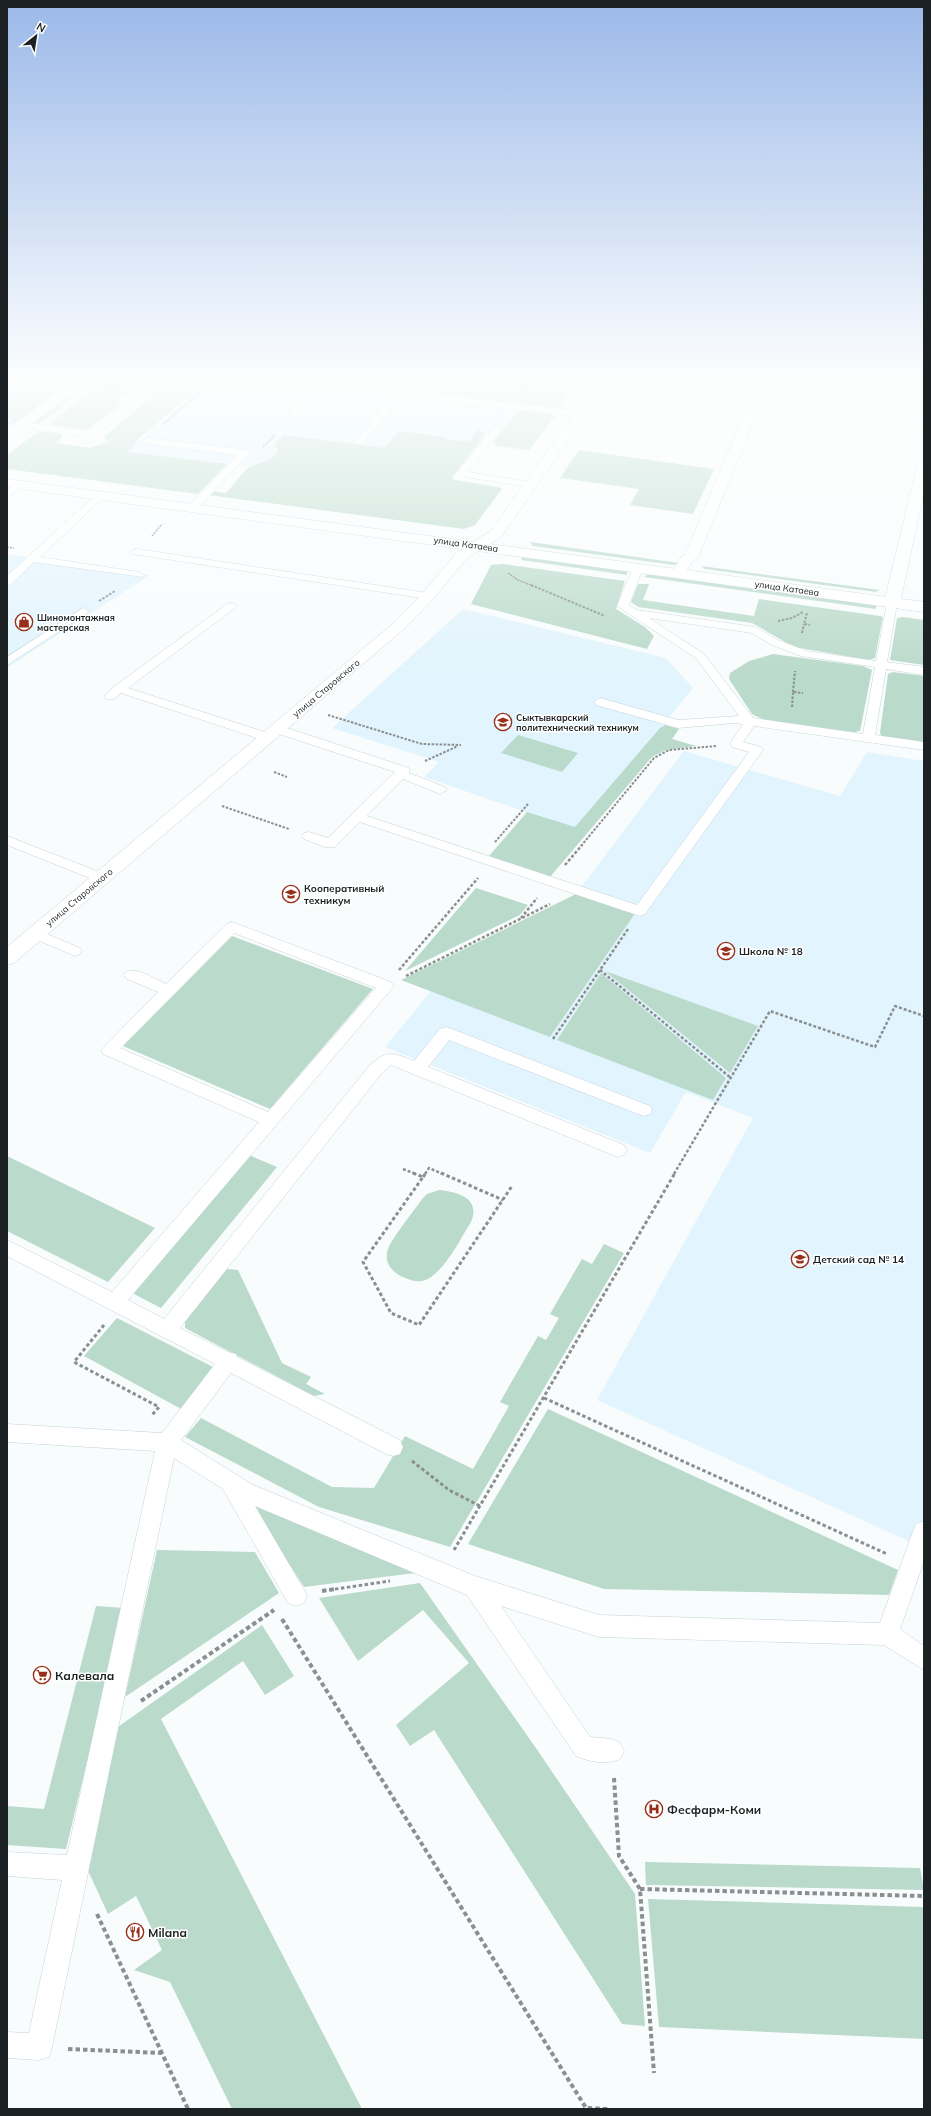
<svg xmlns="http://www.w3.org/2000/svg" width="931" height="2116" font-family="Mulish,sans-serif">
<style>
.built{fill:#e2f4fd}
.green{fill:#badacb}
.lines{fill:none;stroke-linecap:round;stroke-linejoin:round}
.lane-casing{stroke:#c5d3db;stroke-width:1}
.street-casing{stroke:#c5d3db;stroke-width:1}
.secondary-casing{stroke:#c5d3db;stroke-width:1}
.path-far4{stroke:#8a8f90;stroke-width:1.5;stroke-dasharray:2 1;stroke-linecap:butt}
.path-far3{stroke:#8a8f90;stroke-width:2;stroke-dasharray:2.5 1.5;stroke-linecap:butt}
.path-far2{stroke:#8a8f90;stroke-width:2.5;stroke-dasharray:3 2;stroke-linecap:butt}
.path-far1{stroke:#8a8f90;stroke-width:3;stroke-dasharray:3.5 2.5;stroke-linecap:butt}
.path{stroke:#8a8f90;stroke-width:4;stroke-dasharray:4.5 3;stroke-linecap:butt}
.lane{fill:#fff;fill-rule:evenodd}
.street{fill:#fff;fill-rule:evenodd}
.secondary{fill:#fff;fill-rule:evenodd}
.labels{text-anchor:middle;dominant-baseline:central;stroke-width:3;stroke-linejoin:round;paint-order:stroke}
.far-street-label{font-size:9px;fill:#1c2224;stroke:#fff}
.far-poi-label{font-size:9px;font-weight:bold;fill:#1c2224;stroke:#fff;text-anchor:start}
.poi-label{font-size:10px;font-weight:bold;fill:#1c2224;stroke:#fff;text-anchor:start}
.near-poi-label{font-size:12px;font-weight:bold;fill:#1c2224;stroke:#fff;text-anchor:start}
</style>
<rect width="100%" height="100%" fill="#f9fcfd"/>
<g class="built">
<path d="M207,381H326L542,407L514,443L491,440L472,464L339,448L316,475L127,452Z"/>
<path d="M7,554L150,575L7,668Z"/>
<path d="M463,609L666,658L693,688L578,830L424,777L439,762L332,728Z"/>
<path d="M684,751L840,796L867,752L924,761V1548L597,1400L753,1118L686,1092L650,1153L385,1047L432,990L482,1009L579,890Z"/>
</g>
<g class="green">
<path d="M20,381L65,386L15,423L7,424L12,420L7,419V390Z"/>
<path d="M89,381H96L39,424L34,422Z"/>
<path d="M105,381H206L135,442L137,443L127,452L227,464L198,494L7,469V455L39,431L61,434L62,437L55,443L90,448L108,442L104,437L155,393L143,387C130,391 122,397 110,399L123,403L87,430L49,424L82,398L87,397V394Z"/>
<path d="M330,381H576L558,408Z"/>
<path d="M520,410L549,413L555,416L529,450L497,446L494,442L517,411Z"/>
<path d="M479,429L484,433V435L452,478L455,480L497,487L502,489L475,525L464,529L208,495L211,491L226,493C232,487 243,471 250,467C259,462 274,463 278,449L275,445L283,435L385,448L399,431L446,437L445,439L469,442Z"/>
<path d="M579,450L714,469L693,514L630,505L639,489L560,478Z"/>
<path d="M530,542L679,563L674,565L533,546Z"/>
<path d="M523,556L626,570L627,572V575L521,560Z"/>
<path d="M502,564L625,581L616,609L645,627L654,636L647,649L471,604L491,565Z"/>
<path d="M701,566L880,590L876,592L705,569Z"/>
<path d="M648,574L875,605L876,606V609L644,577Z"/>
<path d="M638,584H649L643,600L754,616L759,599L880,616L883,617L875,658L869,660L794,647L752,623L638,607L631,602Z"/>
<path d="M903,617L924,620V665L890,660L897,618Z"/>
<path d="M773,654L863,666L872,670L860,731L854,732L764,720L752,714L729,679L730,673L749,661Z"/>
<path d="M893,672L924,676V742L882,736L880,733L888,674Z"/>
<path d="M665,725L679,729L672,739L696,746L666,750L652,757L550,877L489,856L527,812L575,827L660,728Z"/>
<path d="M518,735L578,753L562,772L501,753Z"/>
<path d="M476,888L528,905L520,915L405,971Z"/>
<path d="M580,892L636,912L550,1037L401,980Z"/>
<path d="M232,936L373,989L270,1109L123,1046Z"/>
<path d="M605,971L758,1026L730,1073Z"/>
<path d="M601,973L726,1078L713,1100L557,1040Z"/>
<path d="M249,1155L277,1167L161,1308L132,1293Z"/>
<path d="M7,1156L155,1228L108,1282L7,1231Z"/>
<path d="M439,1190C458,1192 481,1198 471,1222C460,1239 448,1265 431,1277C423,1283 415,1282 405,1278C395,1274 385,1266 387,1253C388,1242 415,1210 422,1199L427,1194Z"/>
<path d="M604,1244L624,1253L450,1547L319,1507L185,1437L201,1418L332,1487L374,1488L405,1436L473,1469L509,1406L500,1402L538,1336L546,1340L559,1318L550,1314L582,1259L592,1264Z"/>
<path d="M228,1269L238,1270L282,1363L311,1377L306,1384L325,1394L314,1396L185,1328V1318L223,1270Z"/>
<path d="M117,1318L215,1368L183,1410L84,1356Z"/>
<path d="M548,1409L898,1570L889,1595L604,1589L468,1544Z"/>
<path d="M249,1502L415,1573L304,1587Z"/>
<path d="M157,1550L255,1552L279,1593L125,1697Z"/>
<path d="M420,1583L538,1751L635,1894L645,2026L622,2024L434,1730L410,1746L396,1725L469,1663L423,1610L358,1661L319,1598Z"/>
<path d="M96,1606L124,1608L66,1849L7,1845V1806L44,1809Z"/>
<path d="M262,1625L294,1676L265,1695L243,1661L161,1719L362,2109H232L170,1982L134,1970L162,1950L136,1896L108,1914L85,1864L115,1729Z"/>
<path d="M645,1862L920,1868L924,1890L646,1885Z"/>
<path d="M648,1899L924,1907V2039L659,2027Z"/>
</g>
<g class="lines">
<defs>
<g id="lane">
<path d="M321,381L579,411L583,414L579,417L323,387L316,394H310V390Z"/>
<path d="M301,402L304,403V407L296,415H290V411Z"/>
<path d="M126,406L130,409L129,411L93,437L21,428L16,425L21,422L91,431Z"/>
<path d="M386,407L389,408V412L362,444H356V440L383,408Z"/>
<path d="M496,427L501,430L468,472L530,482L533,483V487L464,477L459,474L460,469L493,428Z"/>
<path d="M148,438L245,450L250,453L197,509H189V505L238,455L145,443L143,441Z"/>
<path d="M21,481L26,484L24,486L7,498V490Z"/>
<path d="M101,492L106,495L104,497L40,557L139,572L144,575L143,577L34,562L11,584L7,585V576L98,493Z"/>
<path d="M137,549L428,593L433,596L428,599L133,554L132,552L133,550Z"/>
<path d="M638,565L643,568L629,605L637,610L755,627L778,640L807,651L876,661L887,603L892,600L896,601L897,603L887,662L924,667V675L886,669L875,735L924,742V750L754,726L743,742L761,747L763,750L645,914L640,916L360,822L335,847H325L304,839L302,836L304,833L309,832L328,838L395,772L273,732L271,729L273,726H281L409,768V773L445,787L447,790L440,794L403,779L367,816L637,905L749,752L732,747L730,744L743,724L734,723L678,728L596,705L594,702L600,698L678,720L739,716L696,658L617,606L633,568ZM649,618L752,633L770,644L801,656L875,667L863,734L753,718L704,654Z"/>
<path d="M231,603L235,604L237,606L235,608L128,688L271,734L273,737L271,740H263L121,693L114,699H106L104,696L115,686L227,604Z"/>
<path d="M83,608L89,611L87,613L7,665V657Z"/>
<path d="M7,836L107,875L109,878L107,881H97L7,845Z"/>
<path d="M232,922L391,982L394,986L128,1300L164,1319L370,1065C388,1049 394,1053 414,1061L440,1029L446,1027L452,1029L650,1106L652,1110L650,1114L644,1116L638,1114L449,1040L428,1067L624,1145L627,1150L624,1155L618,1157L391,1065L382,1073L180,1328L228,1352L236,1354L237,1357L400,1440L403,1447L400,1454L393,1456L386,1454L231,1373L181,1440L253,1485L475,1576L599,1615L880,1623L913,1531L916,1524L924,1521V1561L900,1629L924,1646V1670L884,1645L599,1637L501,1606L590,1737L612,1739L620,1743L624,1751L620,1759C607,1765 589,1762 576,1756L467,1595L255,1506L307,1595L304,1603L296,1606L288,1603L223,1489L174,1458L52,2047L49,2057L39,2060L7,2058V2032L29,2033L62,1880L7,1876V1852L67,1855L155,1451L7,1442V1424L162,1433L215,1364L7,1256V1240L112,1292L259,1122L103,1054L101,1050L158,992L127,979L124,975L127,971C139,968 155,979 166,984L227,924ZM234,933L376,988L268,1112L120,1048Z"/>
<path d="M35,929L80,948L82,951L80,954L75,956L30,937L28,934L30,931Z"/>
</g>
<g id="street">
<path d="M74,381H87L11,438L7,439V429Z"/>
<path d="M758,381H770L698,557L691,563L684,576H674L672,573L680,558L685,555Z"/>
<path d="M924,458V491L900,603L897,606H887L884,603L918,462Z"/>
</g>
<path id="secondary" d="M597,381H609L501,537L490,544L924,602V612L478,551L467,558L433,599L405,628L14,963L7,965V947L395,622L423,593L457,552L462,549L7,487V479L473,542L491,531Z"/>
</defs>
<use href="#lane" class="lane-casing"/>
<use href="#street" class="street-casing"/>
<use href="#secondary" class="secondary-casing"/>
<g class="path-far4">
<path d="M519,381L529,388"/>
<path d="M101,386L145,381"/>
<path d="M164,424L212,381"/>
<path d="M263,447L275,435"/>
<path d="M152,536L162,524"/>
<path d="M7,547L14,548"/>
<path d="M508,573L518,580L533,586"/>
</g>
<g class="path-far3">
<path d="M531,585L605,616"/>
<path d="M99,601L115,591"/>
<path d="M807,613L804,624L810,625"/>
<path d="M778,621L792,618L803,612"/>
<path d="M802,633L804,624"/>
<path d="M793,692L795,671"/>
<path d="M792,707L793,692L803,693"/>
<path d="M328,715L422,744L461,745"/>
<path d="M425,761L458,746"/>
<path d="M274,772L287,777"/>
<path d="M222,806L289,829"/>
<path d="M495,842L528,804"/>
<path d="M581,846L654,758L669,750L717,746"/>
</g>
<g class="path-far2">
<path d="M565,865L582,845"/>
<path d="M521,918L537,898"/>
<path d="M399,970L478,878"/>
<path d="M600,970L731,1078"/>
<path d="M406,976L550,904"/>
<path d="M553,1039L628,929"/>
<path d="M403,1169L416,1174"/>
<path d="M425,1174L429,1168L443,1174"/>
<path d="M674,1174L770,1011L875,1047L895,1006L924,1016"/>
</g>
<g class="path-far1">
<path d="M413,1173L423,1177L363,1262L391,1313L419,1325L512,1186"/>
<path d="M441,1173L503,1200"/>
<path d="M423,1177L426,1173"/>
<path d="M104,1325L74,1362L159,1407L152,1415"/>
<path d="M544,1398L887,1554"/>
<path d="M412,1461L449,1490L480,1506"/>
<path d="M454,1550L675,1173"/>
<path d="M329,1590L390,1581"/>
</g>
<g class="path">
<path d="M322,1591L335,1589"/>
<path d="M282,1619L586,2108L610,2109"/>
<path d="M141,1701L274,1610"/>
<path d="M614,1778L619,1856L640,1889L654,2073"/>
<path d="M640,1889L924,1896"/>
<path d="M97,1914L188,2109"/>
<path d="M68,2049L162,2053"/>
</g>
<use href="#lane" class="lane"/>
<use href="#street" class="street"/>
<use href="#secondary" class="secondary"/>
</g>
<linearGradient id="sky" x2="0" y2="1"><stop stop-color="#9cb9e9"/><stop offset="0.56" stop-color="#fcfefe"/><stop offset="1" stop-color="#fcfefe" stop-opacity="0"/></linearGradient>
<rect width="931" height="677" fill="url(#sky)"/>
<defs>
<symbol id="shop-ring" viewBox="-11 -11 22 22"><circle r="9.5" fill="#fff" stroke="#982f19" stroke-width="1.5"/><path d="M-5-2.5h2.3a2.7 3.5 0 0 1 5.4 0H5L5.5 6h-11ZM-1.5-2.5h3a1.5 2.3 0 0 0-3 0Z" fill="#982f19"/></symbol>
<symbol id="university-ring" viewBox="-11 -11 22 22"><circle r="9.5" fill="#fff" stroke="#982f19" stroke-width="1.5"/><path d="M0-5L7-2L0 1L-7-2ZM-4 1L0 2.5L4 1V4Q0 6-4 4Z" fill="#982f19"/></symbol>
<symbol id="school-ring" viewBox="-11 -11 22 22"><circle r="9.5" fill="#fff" stroke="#982f19" stroke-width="1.5"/><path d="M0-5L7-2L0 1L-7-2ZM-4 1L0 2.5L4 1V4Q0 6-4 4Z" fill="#982f19"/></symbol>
<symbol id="supermarket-ring" viewBox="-11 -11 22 22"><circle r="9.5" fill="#fff" stroke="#982f19" stroke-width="1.5"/><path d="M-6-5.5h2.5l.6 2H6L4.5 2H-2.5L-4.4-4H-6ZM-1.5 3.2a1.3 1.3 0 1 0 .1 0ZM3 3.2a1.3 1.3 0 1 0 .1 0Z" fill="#982f19"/></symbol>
<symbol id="hospital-ring" viewBox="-11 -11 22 22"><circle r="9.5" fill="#fff" stroke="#982f19" stroke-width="1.5"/><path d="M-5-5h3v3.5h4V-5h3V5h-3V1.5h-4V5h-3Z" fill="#982f19"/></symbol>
<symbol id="restaurant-ring" viewBox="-11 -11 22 22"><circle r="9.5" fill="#fff" stroke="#982f19" stroke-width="1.5"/><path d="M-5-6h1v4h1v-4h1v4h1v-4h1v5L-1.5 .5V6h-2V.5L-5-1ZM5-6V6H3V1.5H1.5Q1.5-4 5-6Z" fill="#982f19"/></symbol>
</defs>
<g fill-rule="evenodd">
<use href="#shop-ring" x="14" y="612" width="20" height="20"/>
<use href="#university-ring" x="493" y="712" width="20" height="20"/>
<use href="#university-ring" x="281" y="884" width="20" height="20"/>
<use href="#school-ring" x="716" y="941" width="20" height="20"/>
<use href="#school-ring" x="790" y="1249" width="20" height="20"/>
<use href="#supermarket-ring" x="32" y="1665" width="20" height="20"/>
<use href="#hospital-ring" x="644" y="1799" width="20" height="20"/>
<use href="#restaurant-ring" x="125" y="1922" width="20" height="20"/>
</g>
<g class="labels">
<g class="far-street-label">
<text transform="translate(466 544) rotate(8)">улица Катаева</text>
<text transform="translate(787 588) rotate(8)">улица Катаева</text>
<text transform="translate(326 688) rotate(-40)">улица Старовского</text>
<text transform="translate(79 897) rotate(-40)">улица Старовского</text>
</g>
<g class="far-poi-label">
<text x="37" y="617">Шиномонтажная<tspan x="37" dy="10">мастерская</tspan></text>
<text x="516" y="717">Сыктывкарский<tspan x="516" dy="10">политехнический техникум</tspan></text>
</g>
<g class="poi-label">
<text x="304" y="888">Кооперативный<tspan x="304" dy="12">техникум</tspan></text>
<text x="739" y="951">Школа № 18</text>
<text x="813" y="1259">Детский сад № 14</text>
</g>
<g class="near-poi-label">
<text x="55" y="1675">Калевала</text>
<text x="667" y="1809">Фесфарм-Коми</text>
<text x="148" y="1932">Milana</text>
</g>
</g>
<rect width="931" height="2116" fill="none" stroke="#1c2224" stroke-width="16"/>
<g transform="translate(36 36) rotate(30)" stroke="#ffffff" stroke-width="3" paint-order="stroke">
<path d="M0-3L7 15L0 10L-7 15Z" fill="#1c2224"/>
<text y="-6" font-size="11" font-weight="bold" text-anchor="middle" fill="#1c2224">N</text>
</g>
</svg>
